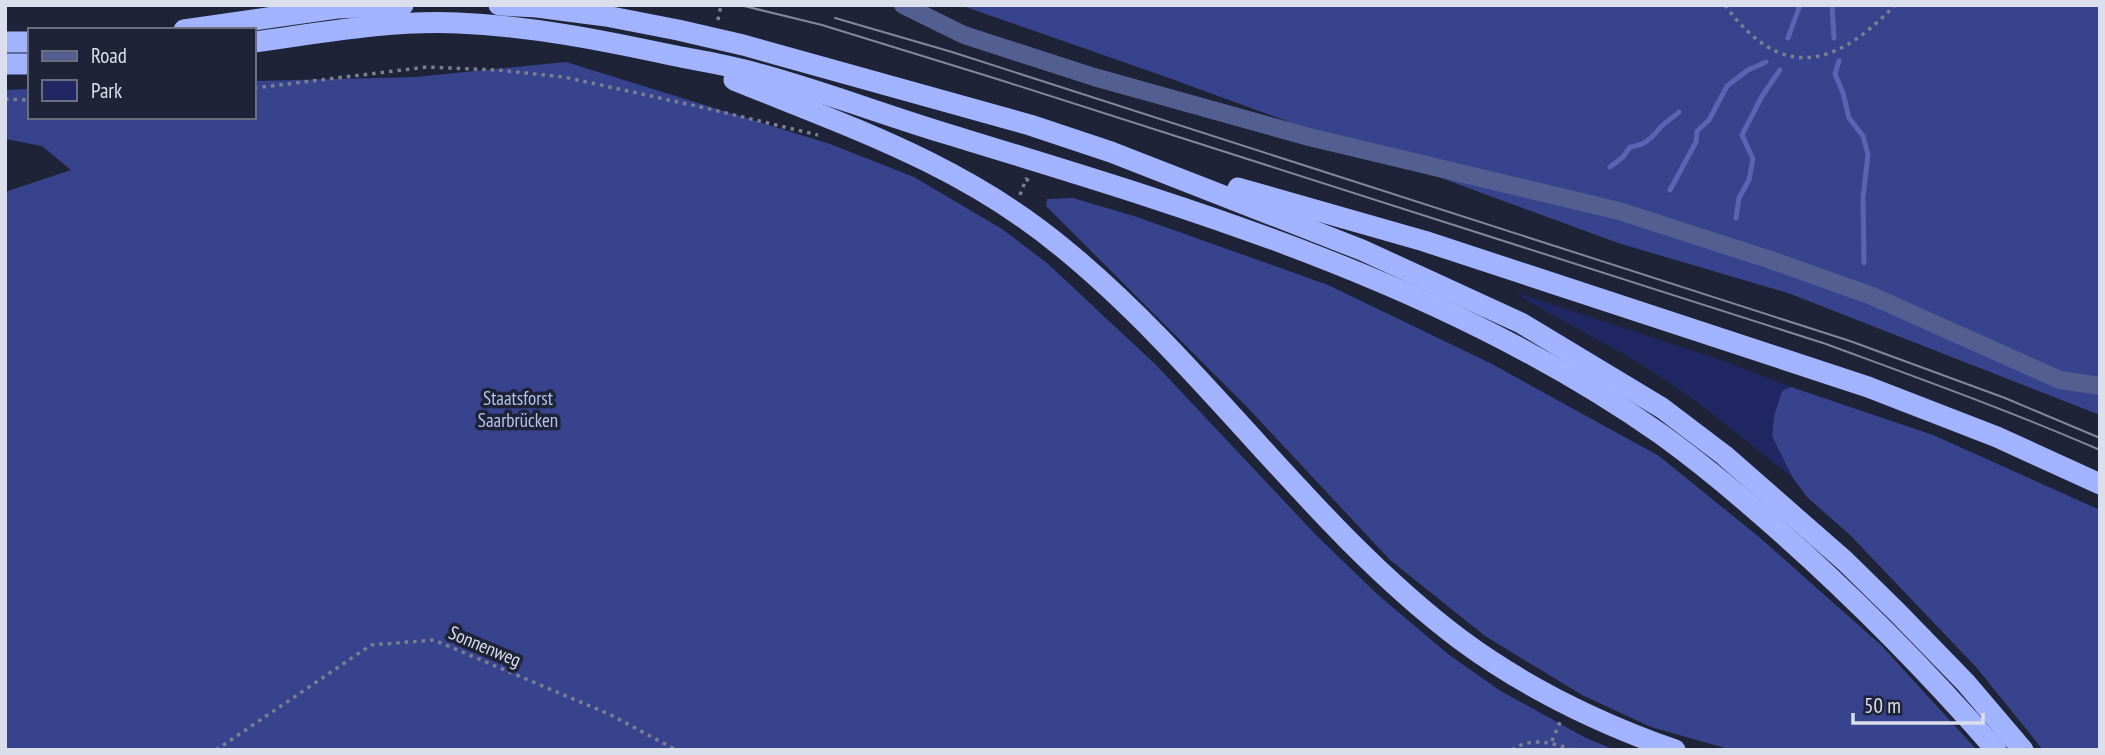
<svg xmlns="http://www.w3.org/2000/svg" width="2105" height="755" font-family="'PT Sans Narrow',sans-serif">
<style>
.green{fill:#202763}
.forest{fill:#38438d}
.lines{fill:none;stroke-linecap:round;stroke-linejoin:round}
.stream{stroke:#5765b2;stroke-width:5}
.path{stroke:#7b7f90;stroke-width:3.5;stroke-dasharray:3.5 5;stroke-linecap:butt}
.minor{stroke:#545f91;stroke-width:18}
.highway{stroke:#a2b4ff;stroke-width:21}
.tram{stroke:#848898;stroke-width:2}
.labels{text-anchor:middle;dominant-baseline:central;stroke-width:7;stroke-linejoin:round;paint-order:stroke}
.park-label{font-size:19px;fill:#b7c2ec;stroke:#1f2337}
.street-label{font-size:19px;fill:#dbdfec;stroke:#1f2337}
</style>
<rect width="100%" height="100%" fill="#1f2337"/>
<path class="green" d="M1514,292L1721,360L1791,387L1782,391L1774,416L1772,436L1793,478C1743,439 1694,396 1639,363C1598,339 1554,318 1514,292Z"/>
<g class="forest">
<path d="M960,5H2100V415L1788,293L1618,243L1169,78Z"/>
<path d="M566,62L830,144L914,177L1002,229L1047,263L1156,365L1317,536L1377,594L1448,654L1499,690L1586,738L1615,750H5V192L71,170L42,146L5,139V90L30,89V117H254V81L415,77Z"/>
<path d="M1073,198L1137,217L1328,285L1492,364L1659,456L1759,537L1881,645L1977,750H1732L1651,727L1582,695L1485,636L1390,560L1247,407L1046,206L1047,199Z"/>
<path d="M1791,387L1933,435L2100,510V750H2043L1976,667L1850,535L1807,497L1793,478L1772,436L1774,416L1782,391Z"/>
</g>
<g class="lines">
<g class="stream">
<path d="M1832,5L1834,38"/>
<path d="M1788,38L1800,5"/>
<path d="M1839,61L1835,74L1843,93L1849,118L1863,136L1868,154L1863,198L1864,263"/>
<path d="M1610,167L1623,157L1630,147C1646,145 1650,139 1660,128C1665,122 1673,118 1679,112"/>
<path d="M1670,190L1696,142L1697,131L1709,120L1727,86L1748,70L1766,62"/>
<path d="M1736,218L1739,198L1749,180L1753,159L1742,135L1762,96L1780,70"/>
</g>
<g class="path">
<path d="M1725,5C1781,82 1835,68 1895,5"/>
<path d="M718,20L721,5"/>
<path d="M254,88L427,67L497,70L564,77L701,107L818,135"/>
<path d="M5,99L30,100"/>
<path d="M1020,195L1026,179L1029,181"/>
<path d="M1552,741L1560,722"/>
<path d="M216,750L371,645L434,640L611,715L676,750"/>
<path d="M1512,750C1530,737 1552,742 1572,750"/>
</g>
<path class="minor" d="M903,5L964,35L1094,77L1309,137L1619,211L1771,260L1872,296L2060,380L2100,386"/>
<g class="highway">
<path d="M499,5L537,7L606,16L678,30L743,45L1030,125L1111,152L1362,250L1521,323L1662,408L1724,455L1845,561L1898,613L1966,683L2023,750"/>
<path d="M184,30L337,8L403,5"/>
<path d="M5,42H30"/>
<path d="M254,42C321,33 390,20 458,23C530,26 601,40 671,55C696,60 722,64 748,71C814,88 878,113 944,133C1193,209 1446,283 1662,435C1702,464 1739,495 1776,528C1854,597 1927,671 1996,750"/>
<path d="M5,64H30"/>
<path d="M734,80C852,128 963,165 1063,248C1207,366 1312,528 1461,640C1526,688 1598,723 1675,750"/>
<path d="M1238,188L1424,241L1868,387L1997,437L2100,484"/>
</g>
<g class="tram">
<path d="M11,5H63"/>
<path d="M740,5L822,25L997,79L1826,344C1918,378 2010,411 2100,450"/>
<path d="M835,18L952,52L1850,341L2005,398L2100,438"/>
</g>
</g>
<g class="labels">
<g class="park-label">
<text x="518" y="398">Staatsforst<tspan x="518" dy="22">Saarbrücken</tspan></text>
</g>
<g class="street-label">
<text transform="translate(485 646) rotate(23)">Sonnenweg</text>
</g>
</g>
<rect width="2105" height="755" fill="none" stroke="#dbdfec" stroke-width="14"/>
<rect x="28" y="28" width="228" height="91" fill="#1f2337" stroke="#6a6e7f" stroke-width="2"/>
<rect x="42" y="51" width="35" height="10" fill="#545f91" stroke="#6a6e7f" stroke-width="2"/>
<text x="91" y="63" font-size="21" fill="#dbdfec">Road</text>
<rect x="42" y="80" width="35" height="21" fill="#202763" stroke="#6a6e7f" stroke-width="2"/>
<text x="91" y="98" font-size="21" fill="#dbdfec">Park</text>
<path d="M1853 713v10h130v-10" fill="none" stroke="#dbdfec" stroke-width="3.5"/>
<text x="1864" y="713" font-size="21" fill="#dbdfec" stroke="#1f2337" stroke-width="5" paint-order="stroke">50 m</text>
</svg>
